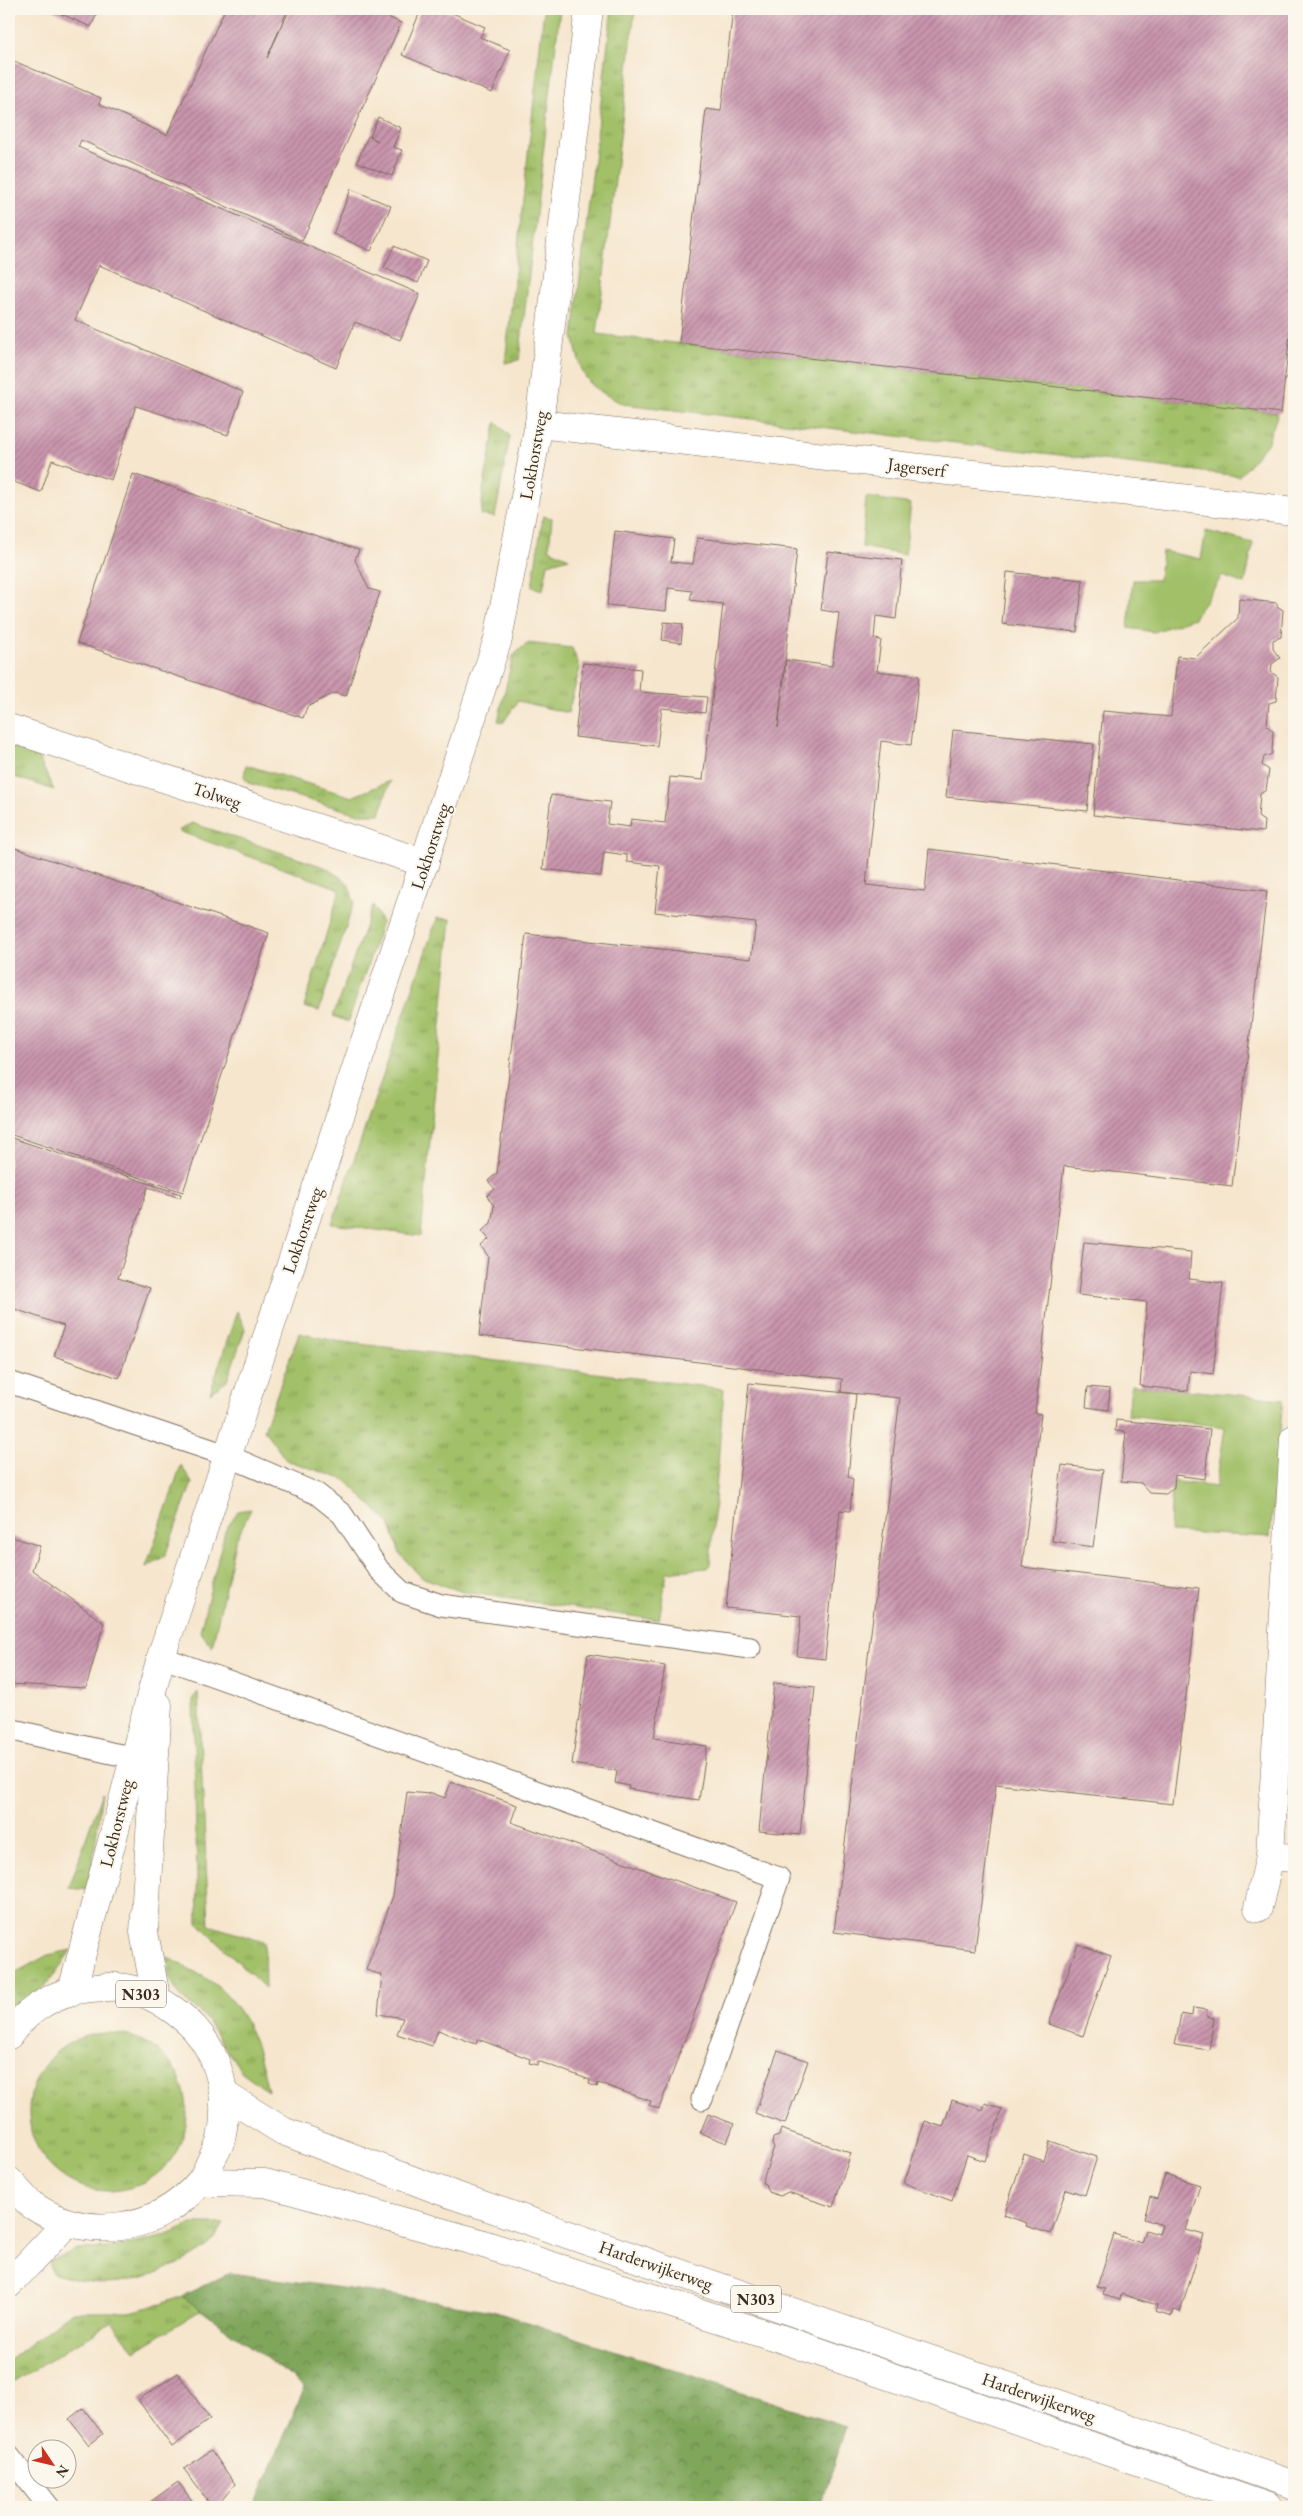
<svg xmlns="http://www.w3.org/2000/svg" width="1303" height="2516" font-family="'EB Garamond',serif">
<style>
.grass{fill:url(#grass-tufts);stroke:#6e7543}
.forest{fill:url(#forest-crowns);stroke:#5e683d}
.garden{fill:#a1c068;stroke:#6e7543}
.building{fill:url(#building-hatch)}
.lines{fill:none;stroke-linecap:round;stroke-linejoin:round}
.lane-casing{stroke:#7c6c5c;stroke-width:23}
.street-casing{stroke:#7c6c5c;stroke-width:29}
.primary-casing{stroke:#7c6c5c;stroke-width:29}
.lane{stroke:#fff;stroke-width:21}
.street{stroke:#fff;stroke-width:28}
.primary{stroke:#fff;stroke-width:28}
.labels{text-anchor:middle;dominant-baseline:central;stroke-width:4;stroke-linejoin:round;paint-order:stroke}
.shield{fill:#fbf7ec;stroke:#75685c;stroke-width:1}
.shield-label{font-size:16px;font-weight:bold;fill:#3b2a1e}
.street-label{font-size:18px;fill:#3b2a1e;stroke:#fbf7ec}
</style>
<defs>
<pattern id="grass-tufts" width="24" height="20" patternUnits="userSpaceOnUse" patternTransform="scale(1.25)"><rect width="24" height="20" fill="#a1c068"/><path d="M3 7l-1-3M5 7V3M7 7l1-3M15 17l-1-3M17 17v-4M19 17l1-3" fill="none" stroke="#849c55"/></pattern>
<pattern id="forest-crowns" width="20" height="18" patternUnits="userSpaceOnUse" patternTransform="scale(1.25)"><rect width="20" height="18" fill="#80a65c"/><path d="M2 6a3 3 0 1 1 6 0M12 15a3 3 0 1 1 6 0" fill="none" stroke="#6a874b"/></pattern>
<pattern id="building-hatch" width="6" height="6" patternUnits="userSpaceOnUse" patternTransform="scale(1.25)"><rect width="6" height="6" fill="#c995ad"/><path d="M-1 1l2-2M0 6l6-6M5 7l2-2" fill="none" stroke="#a47a8c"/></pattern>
</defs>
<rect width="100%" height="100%" fill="#fbf7ec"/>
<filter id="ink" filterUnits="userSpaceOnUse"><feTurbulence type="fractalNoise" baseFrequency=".02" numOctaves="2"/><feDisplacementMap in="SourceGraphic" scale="10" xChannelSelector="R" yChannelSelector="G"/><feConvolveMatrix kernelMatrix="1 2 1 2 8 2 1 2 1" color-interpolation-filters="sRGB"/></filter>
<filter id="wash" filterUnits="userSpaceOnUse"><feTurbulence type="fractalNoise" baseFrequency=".0096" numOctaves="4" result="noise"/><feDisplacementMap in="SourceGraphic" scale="20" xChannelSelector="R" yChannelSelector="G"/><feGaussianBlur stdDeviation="1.12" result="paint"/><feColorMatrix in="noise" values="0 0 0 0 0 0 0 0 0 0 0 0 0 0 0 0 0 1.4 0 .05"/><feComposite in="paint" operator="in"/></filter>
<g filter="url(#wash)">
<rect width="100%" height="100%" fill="#f6e6ce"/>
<g class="grass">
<path d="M544,9H560L519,360L505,363Z"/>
<path d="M612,9H635L597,334L1278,413L1267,444L1239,476L623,404C582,383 583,379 573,336Z"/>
<path d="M496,422L510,436L495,517L481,515L483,491Z"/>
<path d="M543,516L552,518L549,549L569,558L548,564L543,590L532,587Z"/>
<path d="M527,643L572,648L580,668L568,713L518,701L503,723L498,721L513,656Z"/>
<path d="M9,745L37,755L54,790L9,775Z"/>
<path d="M246,765L352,797L390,781L380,814H359L248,783L244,777Z"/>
<path d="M192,823L327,868L348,883L354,902L319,1011L304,1007L340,889L178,831Z"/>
<path d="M373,905L382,923L348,1022L333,1016Z"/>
<path d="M437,918L451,919L421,1236L332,1224Z"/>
<path d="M237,1311L245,1329L227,1381L210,1393Z"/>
<path d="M299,1333L336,1341L724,1389L710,1564L707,1568L667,1572L659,1620L463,1592L421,1577L400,1554L389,1523L345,1480L286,1460L264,1430Z"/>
<path d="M181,1465L192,1483L165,1556L146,1567Z"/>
<path d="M198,1692L209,1925L264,1942L265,1988L198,1923L193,1698Z"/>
<path d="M102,1792L89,1890L69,1888Z"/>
<path d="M71,1950C58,1973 37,2002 9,2006V1976L48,1955Z"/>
<path d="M168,1957C184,1967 204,1975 218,1987C249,2014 260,2052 268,2091L242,2072L202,2014L179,1996L169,1976Z"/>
<circle cx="108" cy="2112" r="79"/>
<path d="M192,2224H224C220,2230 216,2238 211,2243C185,2265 139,2283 104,2283C87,2283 68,2278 52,2273L48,2262L77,2249L113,2248L162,2237Z"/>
<path d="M182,2296L201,2310L135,2351L112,2322L9,2385V2360L71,2312H130L162,2304Z"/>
</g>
<path class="forest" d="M230,2273L372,2292L493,2311L846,2426L821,2507H254L305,2387L182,2296Z"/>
<g class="garden">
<path d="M866,497L911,504L905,555L862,547Z"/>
<path d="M1206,531L1253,543L1245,584L1222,576L1194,618L1154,632L1128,628L1133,580H1159L1162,551L1201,559Z"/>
<path d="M1131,1385L1283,1399L1270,1537L1170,1532L1172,1481L1216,1487L1225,1427L1128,1415Z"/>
<path d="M251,1509L235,1542L212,1647L200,1631L225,1531L238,1511Z"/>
</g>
<g id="blocks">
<g class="building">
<path d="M50,9H99L91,27Z"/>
<path d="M225,9H288L267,58L290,9H370L401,23L302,241L81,140L78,147L420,294L400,340L355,322L336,368L99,265L75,320L243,392L228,435L136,406L111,480L52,460L41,492L9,480V59L101,98L99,104L167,135Z"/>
<path d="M425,9H443L485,27L480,37L510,50L492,93L402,55L420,12L423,13Z"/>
<path d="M733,9H1294V298L1281,413L679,343L706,109L721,111Z"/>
<path d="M378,117L401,128L393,147L402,150L392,176L357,162L368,136L378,141L370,137Z"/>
<path d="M351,189L391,206L371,251L333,234Z"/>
<path d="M394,246L427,261L418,283L384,268Z"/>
<path d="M133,474L359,550L355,560L369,589L380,592L346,696L334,693L307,707L303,718L77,643Z"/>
<path d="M615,531L674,539L671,562L693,564L697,538L797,549L778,728L786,660L832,666L839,613L821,610L828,552L902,560L896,619L876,616L874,639L881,640L877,671L919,676L911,745L881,741L866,885L925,891L929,849L1267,891L1232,1186L1064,1166L1035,1413L1041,1414L1022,1567L1199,1588L1173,1804L996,1784L975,1950L834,1932L900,1398L841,1392L842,1379L479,1336L488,1256L481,1246L489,1239L482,1231L491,1223L494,1206L487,1196L495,1189L488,1181L497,1173L526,934L751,959L756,923L655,912L660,866L627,862V855L604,852L601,876L543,869L551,795L610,802L607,824L630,827L631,819L665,823L670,777L703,780L723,604L690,600L692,591L668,588L666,611L607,605Z"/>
<path d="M1007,572L1083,580L1077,632L1002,624Z"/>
<path d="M1239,599L1277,603V606L1283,610L1281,637L1273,640V649L1280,658L1272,664L1271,672L1278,677L1276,701L1269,703L1267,726L1273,731L1272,754L1264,757L1262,765L1269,770L1266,790L1260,794L1258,817L1264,821L1263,832L1093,815L1103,711L1171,717L1177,656L1195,658L1238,618Z"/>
<path d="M664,622L683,624L681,643L662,640Z"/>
<path d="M583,663L641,669L639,692L707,697L705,713L662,708L657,746L575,737Z"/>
<path d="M953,730L1094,744L1087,811L946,797Z"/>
<path d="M9,846L269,933L183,1192L9,1134Z"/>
<path d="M9,1137L181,1194L180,1198L148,1187L118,1278L150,1288L119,1378L54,1356L64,1326L9,1307Z"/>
<path d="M1084,1242L1191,1252L1189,1279L1223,1283L1213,1374L1190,1371L1188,1391L1140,1386L1147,1302L1078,1295Z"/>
<path d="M749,1383L856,1394L848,1477L853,1479L850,1511L840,1510L825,1659L797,1656L801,1616L726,1608Z"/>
<path d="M1088,1387L1110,1389L1108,1410L1086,1407Z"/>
<path d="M1116,1420L1210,1429L1205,1479L1175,1475L1174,1487L1166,1494L1150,1493L1141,1483L1121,1481L1126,1432L1115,1431Z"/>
<path d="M1062,1465L1103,1470L1093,1547L1052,1541Z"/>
<path d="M9,1536L40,1546L32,1570L104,1623L86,1688L9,1684Z"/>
<path d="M588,1654L665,1666L654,1738L707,1746L699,1800L628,1789L629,1786L615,1783L617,1771L572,1764Z"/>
<path d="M774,1683L815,1687L800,1835L759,1831Z"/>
<path d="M451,1782L517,1805L511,1822L736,1902L659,2109L649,2105L651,2101L598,2083L597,2087L589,2084L590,2080L538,2061L537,2065L529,2063L530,2059L478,2039L476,2044L438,2030L432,2046L397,2034L403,2018L378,2014L382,1975L366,1970L393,1896L407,1792L429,1794V1792L445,1798Z"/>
<path d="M1078,1944L1111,1956L1083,2036L1049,2024Z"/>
<path d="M1193,2008L1207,2010L1206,2016L1214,2018L1209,2050L1175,2045L1181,2014L1192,2016Z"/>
<path d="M778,2050L808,2061L785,2124L755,2113Z"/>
<path d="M952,2100L983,2110L985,2103L1002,2109L985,2161L967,2155L952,2201L904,2183L925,2121L943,2127Z"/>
<path d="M708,2114L734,2124L727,2143L700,2133Z"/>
<path d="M781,2129L851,2153L833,2207L788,2192L780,2196L768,2192L765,2184L762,2183L774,2147L772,2145L773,2138L779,2136Z"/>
<path d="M1050,2141L1097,2157L1085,2195L1066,2189L1051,2234L1026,2226L1027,2223L1004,2215L1024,2154L1044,2161Z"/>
<path d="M1165,2174L1200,2185L1186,2230L1204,2235L1180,2312L1174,2310L1172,2316L1155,2311L1157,2305L1121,2294L1120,2300L1103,2295L1105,2289L1097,2287L1114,2234L1141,2243L1145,2230L1159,2234L1162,2225L1144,2219L1150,2197L1157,2199Z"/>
<path d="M178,2373L210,2419L172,2447L138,2400Z"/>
<path d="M83,2408L103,2434L89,2445L69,2419Z"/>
<path d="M211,2450L235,2484L216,2507H212L184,2469Z"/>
<path d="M178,2482L197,2507H143Z"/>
</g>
</g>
</g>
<g filter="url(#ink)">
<use href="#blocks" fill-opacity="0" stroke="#7c6c5c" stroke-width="1"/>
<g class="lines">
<defs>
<g id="lane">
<path d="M9,1382L226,1455L317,1494L342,1514L379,1570L402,1592L441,1605L750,1648"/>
<path d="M161,1657L779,1878L702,2099"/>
<path d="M9,1729L111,1753L148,1760"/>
<path d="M9,2456L49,2507"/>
</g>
<g id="street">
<path d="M539,424L1294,511"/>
<path d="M9,728L425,863"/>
<path d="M1270,1856L1294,1858"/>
<path d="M1258,1908L1270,1856L1294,1439"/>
<path d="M72,1991L161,1657L498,639L539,424L589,9"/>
<path d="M156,1997L144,1932L158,1705"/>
<path d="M9,2284L67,2223"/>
</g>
<g id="primary">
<path d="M9,2035C22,2015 49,1996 73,1991C84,1988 96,1988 107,1987C132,1985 157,1998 176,2012C217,2041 231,2092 221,2139C219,2147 213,2156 210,2163C207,2169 204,2178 199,2183C157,2232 86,2242 32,2205C24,2199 16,2188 9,2181"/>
<path d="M225,2095L283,2131L436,2189L1294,2485"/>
<path d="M200,2182L265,2183L477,2242L779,2338L1268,2507"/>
</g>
</defs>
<use href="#lane" class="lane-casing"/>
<use href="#street" class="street-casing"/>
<use href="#primary" class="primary-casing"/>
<use href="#lane" class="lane"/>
<use href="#street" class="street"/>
<use href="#primary" class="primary"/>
</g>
</g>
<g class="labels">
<g class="shield">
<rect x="116" y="1980.5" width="50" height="27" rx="4"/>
<rect x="731" y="2285.5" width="50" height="27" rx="4"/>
</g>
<g class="shield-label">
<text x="141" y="1994">N303</text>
<text x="756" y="2299">N303</text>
</g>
<g class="street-label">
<text transform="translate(533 455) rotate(-80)">Lokhorstweg</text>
<text transform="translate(917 467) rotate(7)">Jagerserf</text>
<text transform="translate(217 795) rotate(18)">Tolweg</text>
<text transform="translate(430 846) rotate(-72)">Lokhorstweg</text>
<text transform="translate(302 1230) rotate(-71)">Lokhorstweg</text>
<text transform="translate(116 1823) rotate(-76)">Lokhorstweg</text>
<text transform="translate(656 2265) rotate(19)">Harderwijkerweg</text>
<text transform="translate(1039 2397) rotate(19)">Harderwijkerweg</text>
</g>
</g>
<rect width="1303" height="2516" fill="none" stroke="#fbf7ec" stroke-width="30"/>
<g transform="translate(52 2464) rotate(125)"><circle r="24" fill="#fbf7ec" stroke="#aea59a"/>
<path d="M0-4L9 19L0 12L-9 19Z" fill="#c8321e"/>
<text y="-8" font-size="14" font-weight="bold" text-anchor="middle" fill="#3b2a1e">N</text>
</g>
</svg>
